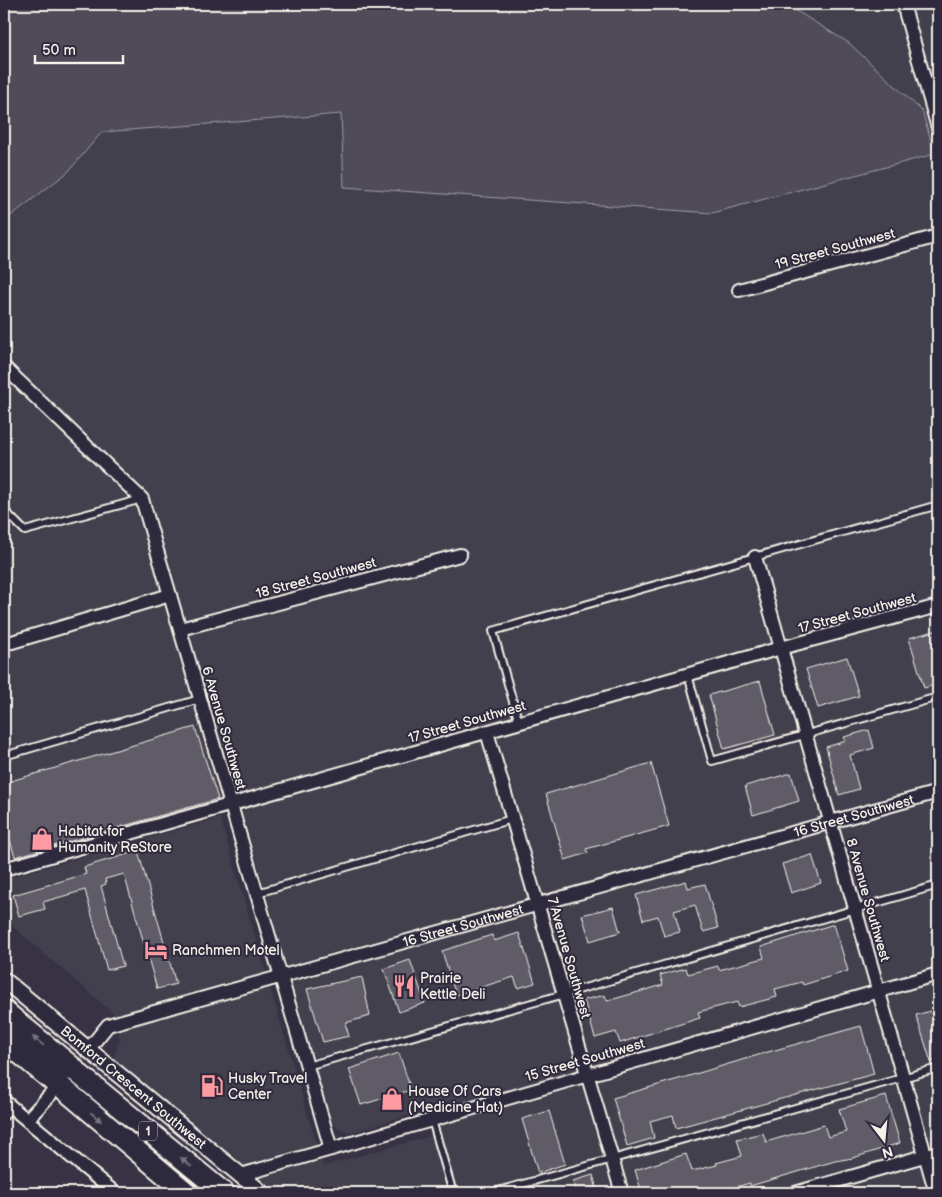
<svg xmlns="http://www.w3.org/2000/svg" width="942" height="1197" font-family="'Balsamiq Sans',sans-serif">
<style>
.built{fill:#433f4e}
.green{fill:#504b59;stroke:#a29ea0}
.building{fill:#5f5c67;stroke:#f4f1e8}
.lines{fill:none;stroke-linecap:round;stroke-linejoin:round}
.service-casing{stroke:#f4f1e8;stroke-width:10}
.minor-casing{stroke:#f4f1e8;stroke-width:16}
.tertiary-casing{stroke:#f4f1e8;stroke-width:19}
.trunk-casing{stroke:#f4f1e8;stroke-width:24}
.motorway-casing{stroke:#f4f1e8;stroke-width:26}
.service{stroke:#2f2a3d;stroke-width:6}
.minor{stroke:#2f2a3d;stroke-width:12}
.tertiary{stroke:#2f2a3d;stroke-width:15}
.trunk{stroke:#2f2a3d;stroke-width:20}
.motorway{stroke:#2f2a3d;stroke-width:22}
.oneway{fill:#747079}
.labels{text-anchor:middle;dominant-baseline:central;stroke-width:4;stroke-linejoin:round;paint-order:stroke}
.shield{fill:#2f2a3d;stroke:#b9b5b5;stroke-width:1}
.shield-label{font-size:12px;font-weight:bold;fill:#f4f1e8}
.street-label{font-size:14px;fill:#f4f1e8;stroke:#2f2a3d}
.poi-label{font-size:14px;fill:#f4f1e8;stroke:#2f2a3d;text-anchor:start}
</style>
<rect width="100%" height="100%" fill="#373244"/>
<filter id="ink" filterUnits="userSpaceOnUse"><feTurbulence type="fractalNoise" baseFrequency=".02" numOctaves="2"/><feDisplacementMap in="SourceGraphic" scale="10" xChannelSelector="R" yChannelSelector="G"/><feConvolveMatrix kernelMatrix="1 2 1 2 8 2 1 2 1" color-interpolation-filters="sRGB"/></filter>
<g filter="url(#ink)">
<path class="built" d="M785,4H938V1193H278L113,1059L120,1039L113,1013L4,919V879L220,818L323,1166L441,1133L434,1108L352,1132L341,1130L331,1123L237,793L4,860V221L68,172L102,132L342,114L344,187L934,154L922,111L849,43Z"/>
<path class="green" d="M4,4H785L849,43L922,111L935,154L712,213L344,187L341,114L102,132L68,172L4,221Z"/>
<g class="building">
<path d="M938,630V684L924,688L909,638Z"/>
<path d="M847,657L859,696L818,708L806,669Z"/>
<path d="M760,681L775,735L724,749L709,695Z"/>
<path d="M195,727L218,799L15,857L4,819V783Z"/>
<path d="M869,730L874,748L850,755L859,789L839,795L826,747L846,741L844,737Z"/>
<path d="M651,763L669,826L586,849L588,853L565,860L546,794Z"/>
<path d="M791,773L799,801L753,815L745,786Z"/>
<path d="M138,851L176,984L157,989L124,874L105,879L106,884L101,886L123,966L107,970L85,890L43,902L45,909L19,916L13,895L86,874L84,867Z"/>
<path d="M812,855L821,883L791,893L782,864Z"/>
<path d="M686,881L688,888L705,884L718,928L703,932L695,905L674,911L680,932L664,936L658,916L643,920L636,895Z"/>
<path d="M613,907L620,932L590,941L582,915Z"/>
<path d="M834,924L848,971L803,985L802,982L775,989L777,997L739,1007L737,1002L698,1012L700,1018L620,1043L616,1032L595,1038L584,1000L605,995L607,1001L663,985L660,975L686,968L688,974L718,966L719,970L764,958L761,947Z"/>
<path d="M519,933L535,983L518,988L514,977L456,995L442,951L492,935L494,941Z"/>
<path d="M410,960L425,1003L399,1012L384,969Z"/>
<path d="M362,977L370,1016L345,1023L349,1036L323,1042L307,989Z"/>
<path d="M938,1009V1060L931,1062L916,1015Z"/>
<path d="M861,1026L874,1074L781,1099L676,1128L673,1115L650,1121L654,1138L627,1146L613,1098L689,1076L768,1052Z"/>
<path d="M399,1053L411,1090L361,1105L349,1069Z"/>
<path d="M886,1096L900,1143L853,1158L835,1161L750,1186V1183L714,1193H642L635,1170L686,1154L692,1171L717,1165L716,1163L742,1156L737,1139L763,1133L766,1142L824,1125L828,1137L846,1132L839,1109Z"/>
<path d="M549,1111L565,1164L538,1173L522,1119Z"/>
<path d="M593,1175L598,1193H576L573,1181Z"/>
</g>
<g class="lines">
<defs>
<g id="service">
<path d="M4,510L25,531L142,499"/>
<path d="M688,675L712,761L938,697"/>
<path d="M519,723L493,631L938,505"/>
<path d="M4,756L200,699"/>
<path d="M257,893L512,819"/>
<path d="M307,1066L564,994L938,885"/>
<path d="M4,1117L11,1107"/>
<path d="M432,1120L453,1193"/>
<path d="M491,1193L938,1068"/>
</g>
<g id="minor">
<path d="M903,4L938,128"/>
<path d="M739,290L938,236"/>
<path d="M4,367L142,499L331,1149"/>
<path d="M755,557L936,1193"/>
<path d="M180,629L460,555"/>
<path d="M4,642H12L170,595"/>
<path d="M487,732L622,1193"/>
<path d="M4,869L781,648L938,606"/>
<path id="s1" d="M87,1051L108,1025L938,792"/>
<path d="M4,1101L115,1193"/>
<path d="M27,1120L59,1085"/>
<path d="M241,1175L938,974"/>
<path d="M795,1193L938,1152"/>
</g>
<g id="tertiary">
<path id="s2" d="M4,980L262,1193"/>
</g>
<g id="trunk">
<path d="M73,1069L224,1193"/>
<path d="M59,1085L187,1193"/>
</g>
<g id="motorway">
<path d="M4,1012L73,1069"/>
<path d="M4,1039L59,1085"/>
</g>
</defs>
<use href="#service" class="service-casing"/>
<use href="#minor" class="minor-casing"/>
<use href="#tertiary" class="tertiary-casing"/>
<use href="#trunk" class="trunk-casing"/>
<use href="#motorway" class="motorway-casing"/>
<use href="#service" class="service"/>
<use href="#minor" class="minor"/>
<use href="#tertiary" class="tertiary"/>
<use href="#trunk" class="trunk"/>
<use href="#motorway" class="motorway"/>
</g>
<defs><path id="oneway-solid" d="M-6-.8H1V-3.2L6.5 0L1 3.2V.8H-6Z" transform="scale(1.25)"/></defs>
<g class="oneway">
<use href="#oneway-solid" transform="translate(38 1041) rotate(-141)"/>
<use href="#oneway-solid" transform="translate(96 1117) rotate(40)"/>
<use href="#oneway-solid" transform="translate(186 1162) rotate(-140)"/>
</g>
</g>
<defs>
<symbol id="shop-bare" viewBox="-9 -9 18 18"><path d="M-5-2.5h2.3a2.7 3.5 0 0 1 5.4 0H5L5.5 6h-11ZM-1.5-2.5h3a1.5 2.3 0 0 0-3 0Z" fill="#ff9aa2" stroke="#2f2a3d" stroke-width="2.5" paint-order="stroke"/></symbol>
<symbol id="hotel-bare" viewBox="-9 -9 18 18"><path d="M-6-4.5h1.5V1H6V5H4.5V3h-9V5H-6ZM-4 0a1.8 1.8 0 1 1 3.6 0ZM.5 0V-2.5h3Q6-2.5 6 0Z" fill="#ff9aa2" stroke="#2f2a3d" stroke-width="2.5" paint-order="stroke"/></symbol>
<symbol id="restaurant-bare" viewBox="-9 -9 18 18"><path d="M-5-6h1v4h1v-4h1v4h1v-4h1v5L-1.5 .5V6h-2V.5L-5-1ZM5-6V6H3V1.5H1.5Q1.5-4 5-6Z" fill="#ff9aa2" stroke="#2f2a3d" stroke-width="2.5" paint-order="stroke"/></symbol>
<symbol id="fuel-bare" viewBox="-9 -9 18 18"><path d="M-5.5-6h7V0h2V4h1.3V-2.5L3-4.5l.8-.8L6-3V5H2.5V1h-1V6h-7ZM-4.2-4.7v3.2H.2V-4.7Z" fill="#ff9aa2" stroke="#2f2a3d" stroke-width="2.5" paint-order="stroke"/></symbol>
</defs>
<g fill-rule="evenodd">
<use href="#shop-bare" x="26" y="823" width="32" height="32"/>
<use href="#hotel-bare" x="140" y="934" width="32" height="32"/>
<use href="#restaurant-bare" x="388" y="970" width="32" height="32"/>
<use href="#fuel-bare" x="196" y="1070" width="32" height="32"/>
<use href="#shop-bare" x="376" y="1083" width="32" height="32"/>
</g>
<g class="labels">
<rect class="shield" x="139" y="1121.5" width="18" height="19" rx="4"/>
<g class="shield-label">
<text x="148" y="1131">1</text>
</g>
<g class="street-label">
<text transform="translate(835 249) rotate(-15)">19 Street Southwest</text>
<text transform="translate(316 578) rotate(-15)">18 Street Southwest</text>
<text transform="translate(857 613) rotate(-15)">17 Street Southwest</text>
<text transform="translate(467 722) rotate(-16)">17 Street Southwest</text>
<text transform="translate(224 728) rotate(74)">6 Avenue Southwest</text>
<text stroke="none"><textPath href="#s1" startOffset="808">16 Street Southwest</textPath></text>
<text transform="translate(868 900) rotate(74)">8 Avenue Southwest</text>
<text stroke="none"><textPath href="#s1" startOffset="402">16 Street Southwest</textPath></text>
<text transform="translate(569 958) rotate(74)">7 Avenue Southwest</text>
<text transform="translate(585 1060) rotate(-16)">15 Street Southwest</text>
<text stroke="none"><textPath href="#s2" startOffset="168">Bomford Crescent Southwest</textPath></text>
</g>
<g class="poi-label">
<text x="58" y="831">Habitat for<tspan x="58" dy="16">Humanity ReStore</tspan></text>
<text x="172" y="950">Ranchmen Motel</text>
<text x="420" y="978">Prairie<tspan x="420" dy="16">Kettle Deli</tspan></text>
<text x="228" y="1078">Husky Travel<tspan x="228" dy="16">Center</tspan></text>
<text x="408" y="1091">House Of Cars<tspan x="408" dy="16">(Medicine Hat)</tspan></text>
</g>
</g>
<rect width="942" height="1197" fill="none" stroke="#2f2a3d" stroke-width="20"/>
<rect x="10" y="10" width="922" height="1177" fill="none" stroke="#f4f1e8" stroke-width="2" filter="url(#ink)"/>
<g transform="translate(884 1140) rotate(164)" stroke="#2f2a3d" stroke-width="4" paint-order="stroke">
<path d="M0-4L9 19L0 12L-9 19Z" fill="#f4f1e8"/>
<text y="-8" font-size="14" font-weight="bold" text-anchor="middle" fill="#f4f1e8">N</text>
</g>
<path d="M35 55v8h88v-8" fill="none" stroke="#f4f1e8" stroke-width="2.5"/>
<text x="42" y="55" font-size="15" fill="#f4f1e8" stroke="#2f2a3d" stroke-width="4" paint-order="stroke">50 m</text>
</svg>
